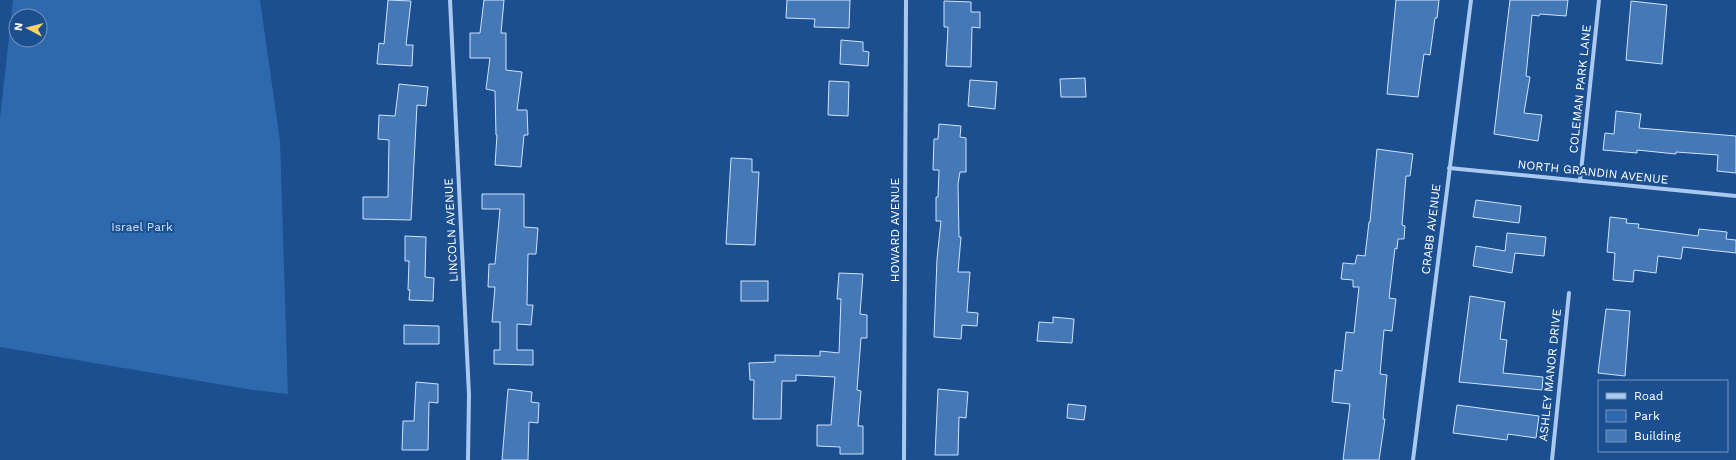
<svg xmlns="http://www.w3.org/2000/svg" width="1736" height="460" font-family="'Work Sans',sans-serif">
<style>
.green{fill:#2e69ad;fill-rule:evenodd}
.building{fill:#4478b7;stroke:#cfe3fa}
.lines{fill:none;stroke-linecap:round;stroke-linejoin:round}
.street{stroke:#a9c9ee;stroke-width:4}
.labels{text-anchor:middle;dominant-baseline:central;stroke-width:4;stroke-linejoin:round;paint-order:stroke}
.street-label{font-size:12px;fill:#fff;stroke:#1b4f8f}
.park-label{font-size:12px;fill:#cfe3fa;stroke:#1b4f8f}
</style>
<rect width="100%" height="100%" fill="#1b4f8f"/>
<path class="green" d="M13,0H260L280,141L288,394L253,390L0,347V119ZM16,16H40V40H16Z"/>
<g class="building">
<path d="M388,0L411,1L406,45H413L412,66L377,64L379,43L384,44Z"/>
<path d="M484,0H504L501,33H506V70L522,72L517,110H527L528,135H524L521,167L495,165L497,135H496L495,91L486,89L490,58H470V33H480Z"/>
<path d="M787,0H850L849,28L814,27L815,19L786,18Z"/>
<path d="M1396,0H1439L1437,18H1435L1430,55L1424,54L1418,97L1387,94Z"/>
<path d="M1510,0H1568L1566,16L1540,14L1539,16L1532,15L1526,76L1530,77L1524,113L1542,115L1538,141L1494,134Z"/>
<path d="M944,1L971,2V12H980V28L972,27L971,67L946,66L948,27H944Z"/>
<path d="M1631,1L1667,5L1662,64L1626,60Z"/>
<path d="M841,40L863,42V51L869,52L868,66L840,64Z"/>
<path d="M1085,78L1086,97H1061L1060,79Z"/>
<path d="M970,80L997,82L995,109L968,106Z"/>
<path d="M829,81L849,82L848,116L828,115Z"/>
<path d="M399,84L428,87L426,106L417,105L411,220L363,219V197H388L389,140L378,139L379,115L395,116Z"/>
<path d="M1616,111L1641,114L1639,128L1736,136V173L1717,171L1718,155L1676,152V154L1637,150V153L1603,150L1605,133L1614,134Z"/>
<path d="M939,124L961,126L960,137L966,138V172H960L958,184L959,237H961L958,272H970L967,312L978,313L977,326L962,325L961,339L934,337L937,259L941,221H936V197H938L939,170H933L934,139H938Z"/>
<path d="M1377,149L1413,154L1410,176H1406L1402,225L1405,226L1404,239H1398L1397,249L1395,248L1389,298L1396,299L1392,331L1384,330L1380,374L1387,375L1383,419H1385L1379,460H1343L1350,404L1332,402L1335,370L1342,371L1346,332L1354,333L1359,287H1353V280L1341,279L1343,263L1355,264L1357,255L1365,256L1369,222H1370Z"/>
<path d="M731,158L752,159V172H759L755,245L726,244Z"/>
<path d="M482,194H524V227L538,228L536,254H528L527,305H533L531,325L517,324V350H533V365L494,364V350H500V322H492L495,287H488L489,264H495L500,209H482Z"/>
<path d="M1476,200L1521,206L1519,223L1473,217Z"/>
<path d="M1610,217L1627,219L1626,223L1639,224L1638,228L1698,236L1699,229L1727,232L1726,239L1736,240V253L1683,247L1681,259L1658,256L1656,273L1634,270L1633,282L1613,280L1615,253L1607,252Z"/>
<path d="M1507,233L1546,237L1544,256L1515,253L1512,273L1473,266L1476,246L1505,251Z"/>
<path d="M405,236L426,237L425,277L434,278L433,301L409,300L410,290H408L409,261H405Z"/>
<path d="M839,273L863,274L860,314L867,315V338H861L857,390L861,391L858,426H863V454H840V447L817,446V425H831L835,377L796,375V381H782L781,419H753L754,380H750L749,363L775,362V355L820,356V351L839,353L841,299H837Z"/>
<rect x="741" y="281" width="27" height="20"/>
<path d="M1470,296L1505,302L1500,339L1507,340L1503,373L1543,377L1542,390L1459,382Z"/>
<path d="M1606,309L1630,311L1625,376L1598,373Z"/>
<path d="M1053,317L1074,319L1072,343L1037,341L1039,322L1053,323Z"/>
<path d="M404,325L439,326V344H404Z"/>
<path d="M416,382L438,384V403L429,402L428,450H402L403,421H414Z"/>
<path d="M508,389L532,392L531,402L539,403L538,423L529,422L528,460H502Z"/>
<path d="M938,389L968,392L966,418L959,417L958,455H935Z"/>
<path d="M1068,404L1086,406L1084,420L1067,418Z"/>
<path d="M1457,405L1539,416L1536,438L1508,434L1507,440L1453,433Z"/>
</g>
<g class="lines">
<g class="street">
<path d="M450,0L469,395L468,460"/>
<path d="M1449,168L1736,196"/>
<path d="M1580,181L1599,0"/>
<path d="M904,460L906,0"/>
<path d="M1413,460L1471,0"/>
<path d="M1552,460L1569,293"/>
</g>
</g>
<g class="labels">
<g class="street-label">
<text transform="translate(1580 89) rotate(-84)">COLEMAN PARK LANE</text>
<text transform="translate(1593 172) rotate(6)">NORTH GRANDIN AVENUE</text>
<text transform="translate(1431 229) rotate(-83)">CRABB AVENUE</text>
<text transform="translate(451 230) rotate(-93)">LINCOLN AVENUE</text>
<text transform="translate(895 230) rotate(-90)">HOWARD AVENUE</text>
<text transform="translate(1550 375) rotate(-84)">ASHLEY MANOR DRIVE</text>
</g>
<g class="park-label">
<text x="142" y="227">Israel Park</text>
</g>
</g>
<rect x="1598" y="380" width="130" height="72" fill="#1b4f8f" stroke="#7695bc"/>
<rect x="1606" y="393" width="20" height="6" fill="#a9c9ee" stroke="#7695bc"/>
<text x="1634" y="400" font-size="12" fill="#ffffff">Road</text>
<rect x="1606" y="410" width="20" height="12" fill="#2e69ad" stroke="#7695bc"/>
<text x="1634" y="420" font-size="12" fill="#ffffff">Park</text>
<rect x="1606" y="430" width="20" height="12" fill="#4478b7" stroke="#7695bc"/>
<text x="1634" y="440" font-size="12" fill="#ffffff">Building</text>
<g transform="translate(28 28) rotate(277)"><circle r="19" fill="#1b4f8f" stroke="#7695bc"/>
<path d="M0-3L7 15L0 10L-7 15Z" fill="#ffd166"/>
<text y="-6" font-size="11" font-weight="bold" text-anchor="middle" fill="#ffffff">N</text>
</g>
</svg>
